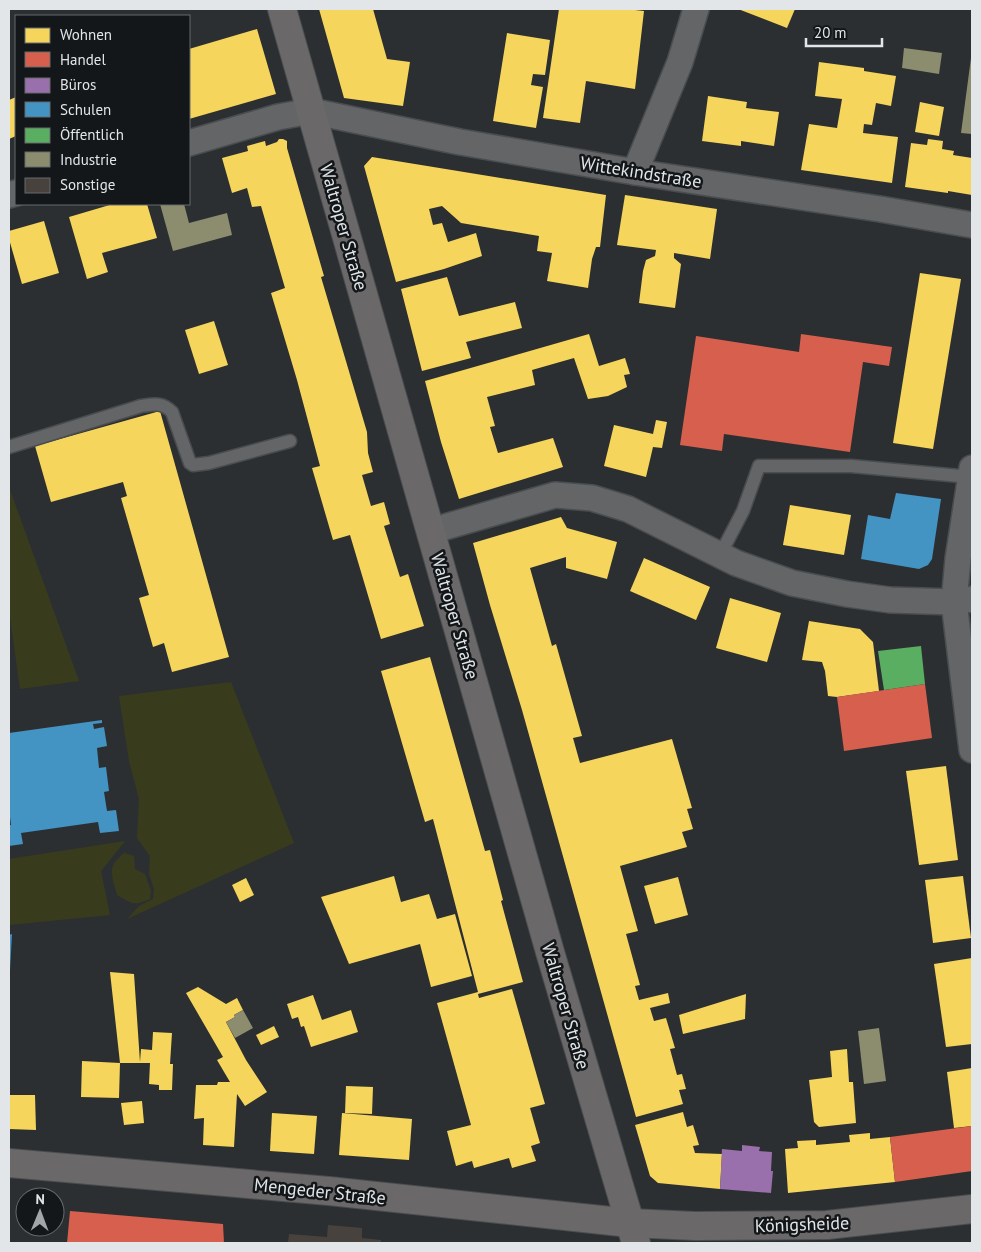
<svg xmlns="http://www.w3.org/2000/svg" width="981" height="1252" font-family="'PT Sans',sans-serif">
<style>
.green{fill:#393c1c}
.homes{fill:#f6d55c}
.shops{fill:#d6604d}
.offices{fill:#9970ab}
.schools{fill:#4393c3}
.public{fill:#5aae61}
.industry{fill:#8c8c6e}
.building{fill:#48423e}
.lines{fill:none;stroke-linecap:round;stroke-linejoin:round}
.service-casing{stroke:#4a4d4f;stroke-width:15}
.minor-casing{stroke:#4a4d4f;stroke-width:28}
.secondary-casing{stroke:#4a4d4f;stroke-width:30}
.service{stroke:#636567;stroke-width:12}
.minor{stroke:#636567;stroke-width:25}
.secondary{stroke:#6a6868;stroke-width:28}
.labels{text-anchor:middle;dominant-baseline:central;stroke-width:5;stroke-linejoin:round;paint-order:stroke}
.street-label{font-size:18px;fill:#e2e6e9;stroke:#141719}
</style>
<rect width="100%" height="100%" fill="#2c2f31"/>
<g class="green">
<path d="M9,487L79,681L20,689L9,610Z"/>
<path d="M231,682L294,843L127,919L139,906L153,899L154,889L149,874L150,856L137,838L139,799L129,761L119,696Z"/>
<path d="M125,841L101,871L110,915L9,925V859Z"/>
<path d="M124,853L134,856L135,869L145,874L151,891L150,899C133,906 133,904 117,895C115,885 108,872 115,862C117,859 121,856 124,853Z"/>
</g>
<g class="homes">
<path d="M319,9H373L387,59L410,62L403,106L344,98Z"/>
<path d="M559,9H626L644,11L635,89L586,81L580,123L543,118Z"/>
<path d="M738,9H795L787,28Z"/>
<path d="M257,29L276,94L189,119V49Z"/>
<path d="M507,33L550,40L545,75L533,74L531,85L543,87L536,128L493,121Z"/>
<path d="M819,62L864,68V71L896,76L891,106L876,103L872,125L864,124L863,133L898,137L892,183L801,170L809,124L837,128L842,99L815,96Z"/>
<path d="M708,96L747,102L746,108L779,112L774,146L741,141V146L702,141Z"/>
<path d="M16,97V136L9,139V100Z"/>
<path d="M920,102L944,107L939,136L915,132Z"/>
<path d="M279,139H283L287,141V148L324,276L321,277L367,432L368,453L373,472L362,475L371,506L384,502L390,524L384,526L400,577L408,574L424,626L381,639L350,535L333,540L312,468L320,466L297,380L271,293L285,288L261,206L252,207L247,188L232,193L222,158L248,151L247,146L265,141L266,146L277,142Z"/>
<path d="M928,139L943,141L942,149L954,151L953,155L972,158V195L948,191V193L905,187L911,143L927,145Z"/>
<path d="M372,157L606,195L600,247H596L592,259L588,288L547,281L552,253L537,251L539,236L461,223L442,206L429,209L433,225L442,223L448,242L476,233L482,256L444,269L396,282L364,166Z"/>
<path d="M625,195L717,209L710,259L674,253V258L681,264L675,308L639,303L643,271L646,260L655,256L656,250L617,245Z"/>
<path d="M113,204H147L157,238L102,253L108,272L87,279L69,217Z"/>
<path d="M44,221L59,273L22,284L9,239V231Z"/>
<path d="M920,273L961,279L933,449L893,443Z"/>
<path d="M447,277L459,316L515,302L522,328L466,342L471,358L422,371L401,289Z"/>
<path d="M214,321L228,365L199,374L185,330Z"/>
<path d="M589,334L599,366L625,358L630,374L624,375L627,387L608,396L588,399L574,358L532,370L535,385L487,397L495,426L490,427L498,453L553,438L563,467L459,499L441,442L425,381Z"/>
<path d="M160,411L229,657L172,672L164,643L153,647L139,598L149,595L121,498L127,496L123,482L51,502L35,446Z"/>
<path d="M656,420L667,422L662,448L653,447L646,477L604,466L614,425L653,434Z"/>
<path d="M790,505L851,515L844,555L783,545Z"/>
<path d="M561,517L567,528L617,542L607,579L566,568V557L530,568L552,646L556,644L582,736L573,738L580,763L672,739L692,808L687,809L693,829L682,832L687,847L620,866L638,931L626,934L640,985L635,986L639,1000L668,993L670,1003L650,1008L654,1021L666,1018L675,1048L670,1049L677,1075L682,1074L686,1089L679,1090L683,1104L636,1117L522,710L490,605L473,543Z"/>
<path d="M644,558L710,587L696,620L630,591Z"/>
<path d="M730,598L781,613L767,662L716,648Z"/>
<path d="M809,621L860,629L873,642L879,691L837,697L828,696L825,671L822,662L802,660Z"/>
<path d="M430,657L485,851L490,850L503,900L501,901L523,982L478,994L479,998L512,989L545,1104L530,1108L540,1143L531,1146L536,1161L512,1168L509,1158L474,1168L472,1161L456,1166L447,1131L471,1125L437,1003L478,992L433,819L425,822L381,671Z"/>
<path d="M946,766L958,860L919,865L906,771Z"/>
<path d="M394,876L401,902L429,894L437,919L455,914L472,976L431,987L420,944L349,964L321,897Z"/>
<path d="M963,876L971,938L933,943L925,880Z"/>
<path d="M678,877L688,915L655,924L644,886Z"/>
<path d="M246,878L254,895L240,902L232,885Z"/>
<path d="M972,958V1044L946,1047L934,964Z"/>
<path d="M110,972L134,974L140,1062L141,1049L152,1050L153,1032L172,1033L170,1064H173L172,1090H159V1085L149,1084L150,1063H120L119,1098L81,1097L82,1061L120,1063Z"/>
<path d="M198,987L226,1004L237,998L243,1010L234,1015L235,1017L226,1022L246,1060L267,1092L245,1106L237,1094L234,1147L203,1145L204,1118L194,1119L196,1085H217L218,1082H230L217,1060L223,1057L186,993Z"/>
<path d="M746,994L745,1019L683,1034L679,1015Z"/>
<path d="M313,995L322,1020L351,1010L358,1032L311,1047L304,1026L301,1027L298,1017L292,1019L287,1004Z"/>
<path d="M274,1026L279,1037L261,1045L256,1035Z"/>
<path d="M847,1049L849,1082H853L856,1123L819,1127L814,1122L809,1080L832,1077L830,1051Z"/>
<path d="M972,1068V1126L954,1128L947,1072Z"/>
<path d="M346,1086L373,1087L372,1114L345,1113Z"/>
<path d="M9,1095H35L36,1130L9,1129Z"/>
<path d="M142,1101L144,1123L124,1125L121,1103Z"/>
<path d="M683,1112L687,1127L693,1125L699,1145L693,1146L695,1153L722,1154L720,1189L658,1183L650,1176L635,1125Z"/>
<path d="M272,1113L317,1116L314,1154L270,1151Z"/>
<path d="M342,1113L412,1119L409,1160L339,1155Z"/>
<path d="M870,1133V1139L890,1137L895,1182L788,1193L785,1149L798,1148L797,1141L816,1140V1145L850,1142L849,1135Z"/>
</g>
<g class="shops">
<path d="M801,334L892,347L889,366L863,362L850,452L724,434L722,451L680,445L696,336L799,352Z"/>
<path d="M925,684L932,738L844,751L837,697Z"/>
<path d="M972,1126V1171L895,1182L890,1137Z"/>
<path d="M70,1211L223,1224L224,1243H67Z"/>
</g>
<path class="offices" d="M742,1145L760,1147L759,1151L772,1152L771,1171H773L771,1193L720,1189L722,1149L742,1151Z"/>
<g class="schools">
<path d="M896,493L941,499L932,559L928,565L919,569L861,559L868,515L890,519Z"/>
<path d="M102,720V723L93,724L94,729L104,727L107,746L97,748L99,768L106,767L109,791L104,792L107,811L116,810L119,831L100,833L98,822L21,833L23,844L9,846V825H11L9,809V733Z"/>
<path d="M12,934L10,970H9V935Z"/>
</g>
<path class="public" d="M921,646L925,684L884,690L878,651Z"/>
<g class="industry">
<path d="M904,48L942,53L939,74L902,68Z"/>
<path d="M971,58H972V134L961,133Z"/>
<path d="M160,204H184L189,223L227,213L232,235L173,251Z"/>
<path d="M243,1010L253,1028L235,1038L226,1022L235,1017L234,1015Z"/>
<path d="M879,1028L886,1081L864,1084L858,1031Z"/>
</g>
<path class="building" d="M328,1225L362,1228V1238L381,1240V1243H288L289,1234L327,1237Z"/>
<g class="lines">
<defs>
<g id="service">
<path d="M9,447L141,406C154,404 162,402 172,412L190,463L193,465L209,463L290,441"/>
<path d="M720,555L743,511L759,466H851L971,477"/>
</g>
<g id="minor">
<path d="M189,143L278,117L311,111L460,142L635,172L880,209L972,225"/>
<path d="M635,172L680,62L696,9"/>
<path d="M9,195L16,193"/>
<path d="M972,468L958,559L954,602L972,750"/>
<path d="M431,531L555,495L592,498L628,509L736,563L792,583L847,594L890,600L954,602L972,599"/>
</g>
<g id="secondary">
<path d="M282,9L550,952L636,1243"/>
<path d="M9,1163L329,1191L630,1223L695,1226L827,1225L972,1209"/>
</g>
</defs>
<use href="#service" class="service-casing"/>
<use href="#minor" class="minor-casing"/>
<use href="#secondary" class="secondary-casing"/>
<use href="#service" class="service"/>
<use href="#minor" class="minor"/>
<use href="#secondary" class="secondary"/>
</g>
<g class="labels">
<g class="street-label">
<text transform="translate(641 172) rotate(9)">Wittekindstraße</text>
<text transform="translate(344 227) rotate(74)">Waltroper Straße</text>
<text transform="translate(455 616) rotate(74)">Waltroper Straße</text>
<text transform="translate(566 1006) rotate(74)">Waltroper Straße</text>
<text transform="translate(320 1191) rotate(6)">Mengeder Straße</text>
<text transform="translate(802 1224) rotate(-2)">Königsheide</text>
</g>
</g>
<rect width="981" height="1252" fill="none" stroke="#e2e6e9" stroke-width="20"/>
<rect x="15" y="15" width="175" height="190" fill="#141719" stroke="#666a6c"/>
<rect x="25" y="28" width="25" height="15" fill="#f6d55c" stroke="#666a6c"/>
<text x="60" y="40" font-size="15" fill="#e2e6e9">Wohnen</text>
<rect x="25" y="52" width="25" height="15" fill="#d6604d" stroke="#666a6c"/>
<text x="60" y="65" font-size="15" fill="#e2e6e9">Handel</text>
<rect x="25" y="78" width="25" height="15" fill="#9970ab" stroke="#666a6c"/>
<text x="60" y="90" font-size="15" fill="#e2e6e9">Büros</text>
<rect x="25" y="102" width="25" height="15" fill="#4393c3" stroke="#666a6c"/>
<text x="60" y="115" font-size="15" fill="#e2e6e9">Schulen</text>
<rect x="25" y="128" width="25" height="15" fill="#5aae61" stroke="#666a6c"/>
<text x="60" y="140" font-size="15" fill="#e2e6e9">Öffentlich</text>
<rect x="25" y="152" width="25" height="15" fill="#8c8c6e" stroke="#666a6c"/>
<text x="60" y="165" font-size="15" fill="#e2e6e9">Industrie</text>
<rect x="25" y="178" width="25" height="15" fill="#48423e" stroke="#666a6c"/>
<text x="60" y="190" font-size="15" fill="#e2e6e9">Sonstige</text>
<g transform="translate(40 1212) rotate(1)"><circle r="24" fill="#141719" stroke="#666a6c"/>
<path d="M0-4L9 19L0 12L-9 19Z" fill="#a2a6a9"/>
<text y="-8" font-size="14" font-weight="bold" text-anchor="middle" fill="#e2e6e9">N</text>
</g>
<path d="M806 38v8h76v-8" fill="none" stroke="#e2e6e9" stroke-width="2.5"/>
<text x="814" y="38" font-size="15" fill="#e2e6e9" stroke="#141719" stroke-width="4" paint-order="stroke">20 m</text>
</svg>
